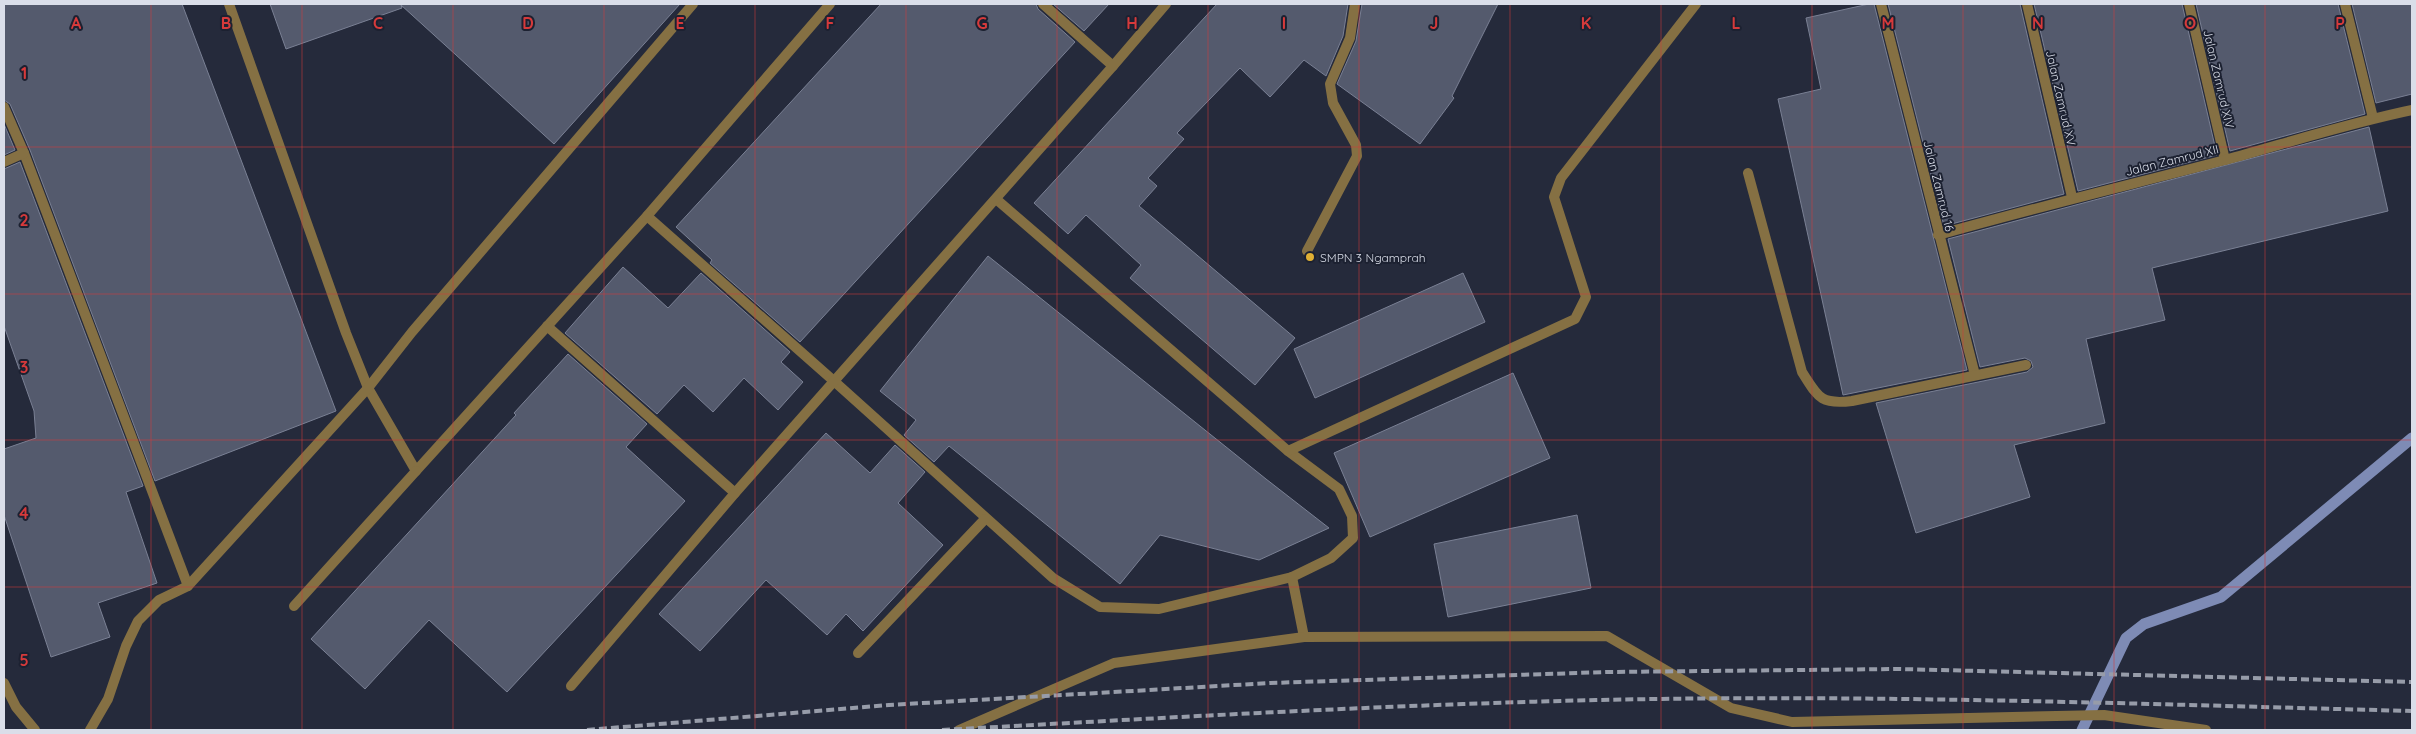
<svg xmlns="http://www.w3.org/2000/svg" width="2416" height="734" font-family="Quicksand,sans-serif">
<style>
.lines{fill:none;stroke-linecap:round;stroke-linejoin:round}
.stream{stroke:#7e8bb5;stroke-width:11}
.building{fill:#545a6d;stroke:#7a8094}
.lane{stroke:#857043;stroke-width:10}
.street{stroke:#857043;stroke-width:10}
.rail{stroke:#979ca9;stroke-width:4;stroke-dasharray:8 4;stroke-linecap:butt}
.grid{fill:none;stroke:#d63a3b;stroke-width:1;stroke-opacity:0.55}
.poi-dot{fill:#e0b034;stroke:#1c2131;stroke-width:2}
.labels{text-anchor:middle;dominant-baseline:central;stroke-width:4;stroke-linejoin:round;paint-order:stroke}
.street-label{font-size:12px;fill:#dadee9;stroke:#1c2131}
.poi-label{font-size:12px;fill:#dadee9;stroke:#1c2131;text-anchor:start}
.grid-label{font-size:16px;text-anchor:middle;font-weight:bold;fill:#d63a3b;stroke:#1c2131;stroke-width:4;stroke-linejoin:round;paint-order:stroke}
</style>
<rect width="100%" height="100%" fill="#252a3b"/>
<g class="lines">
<path class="stream" d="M2082,730L2126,638L2144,624L2221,597L2412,438"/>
</g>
<g class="building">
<path d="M4,4H182L336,411L155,481L30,150L10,104L4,100Z"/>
<path d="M270,4H680L554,144L401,5L402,8L286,49Z"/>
<path d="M881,4H1036L1038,9L1075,42L800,342L710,263L712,260L676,227Z"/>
<path d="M1053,4H1109L1084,31Z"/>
<path d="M1217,4H1348L1343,36L1326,76L1304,60L1270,97L1240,68L1177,133L1184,139L1148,178L1157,186L1139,206L1295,338L1255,385L1130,278L1141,265L1086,215L1068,234L1034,203Z"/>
<path d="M1362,4H1498L1452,96L1454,98L1420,144L1337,84L1356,41Z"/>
<path d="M1869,4H1874L1967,370L1843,395L1778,99L1821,89L1806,18Z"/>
<path d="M1888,4H2020L2064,194L1944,226Z"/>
<path d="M2034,4H2182L2217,155L2078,191Z"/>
<path d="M2196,4H2338L2365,114L2230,151Z"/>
<path d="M2352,4H2412V94L2376,103Z"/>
<path d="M4,124L15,150L4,155Z"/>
<path d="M2369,127L2388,211L2152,268L2165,320L2086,339L2105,423L2014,445L2030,497L1916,533L1876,403L2027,372L2033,367L2031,361L2025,358L1980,367L1948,239Z"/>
<path d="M20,162L143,486L126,492L157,583L98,603L110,637L51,657L4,515V449L36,438L34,411L4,326V169Z"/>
<path d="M988,256L1266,479L1329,528L1259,560L1160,535L1120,584L949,446L934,462L904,435L916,420L880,391Z"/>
<path d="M623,267L668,308L701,273L790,352L781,362L803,382L778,410L744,378L713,412L684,385L657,414L565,333Z"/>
<path d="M1463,273L1485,322L1315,398L1294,349Z"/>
<path d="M568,354L647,424L626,447L685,501L507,692L429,620L365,689L311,639L516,415L514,413Z"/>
<path d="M1513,373L1550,458L1370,537L1334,453Z"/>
<path d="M826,433L870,473L895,445L925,472L898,503L943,545L863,631L846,614L827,635L766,580L700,651L659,614Z"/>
<path d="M1577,515L1591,588L1448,617L1434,544Z"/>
</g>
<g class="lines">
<path class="lane" d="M1307,251L1357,156L1356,145L1333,103L1330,84L1350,38L1355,4"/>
<g class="street">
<path d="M229,4L346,333L368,388L416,471L647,216L830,4"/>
<path d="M1043,4L1113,66"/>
<path d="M1881,4L1975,375"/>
<path d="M2027,4L2072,197"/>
<path d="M2189,4L2225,160"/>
<path d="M2345,4L2373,118"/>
<path d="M4,107L24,153L188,586"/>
<path d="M4,162L24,153"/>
<path d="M1748,173L1802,372C1818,397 1820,405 1852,401L2026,365"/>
<path d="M647,216L835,382L1053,578L1100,607L1159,609L1292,577L1331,558L1353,538L1352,516L1339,489L1288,451L996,199"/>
<path d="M1938,235C2033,208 2129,185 2225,160C2287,143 2349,123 2412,110"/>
<path d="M547,326L735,493"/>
<path d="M1288,451L1575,319L1586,297L1554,197L1561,178L1696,4"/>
<path d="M1292,577L1304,637"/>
<path d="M294,606L416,471"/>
<path d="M858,653L985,519"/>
<path d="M4,683L16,707L35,730"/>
<path d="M571,686L735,493L1113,66L1166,4"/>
<path d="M90,730L108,699L126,646L138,621L159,600L188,586L368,388L412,332L693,4"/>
<path d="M959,730L1114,663L1304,637L1607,636L1731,708L1792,722L2104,715L2206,730"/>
</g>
<g class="rail">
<path d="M587,730L889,705L1270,683L1608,672L1900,669L2412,682"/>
<path d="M942,730C1161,718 1380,705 1599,700C1870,694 2141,704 2412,711"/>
</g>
</g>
<path class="grid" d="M151,4V730M302,4V730M453,4V730M604,4V730M755,4V730M906,4V730M1057,4V730M1208,4V730M1359,4V730M1510,4V730M1661,4V730M1812,4V730M1963,4V730M2114,4V730M2265,4V730M4,147H2412M4,294H2412M4,440H2412M4,587H2412"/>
<circle class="poi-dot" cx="1310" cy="257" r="5"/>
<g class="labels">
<g class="street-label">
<text transform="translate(2219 79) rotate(77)">Jalan Zamrud XIV</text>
<text transform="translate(2061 98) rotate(77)">Jalan Zamrud XV</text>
<text transform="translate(2172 160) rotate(-14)">Jalan Zamrud XII</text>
<text transform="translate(1939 186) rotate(76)">Jalan Zamrud 16</text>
</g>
<g class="poi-label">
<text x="1320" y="257">SMPN 3 Ngamprah</text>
</g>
</g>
<g class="grid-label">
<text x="76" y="29">A</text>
<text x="226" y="29">B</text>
<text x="378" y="29">C</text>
<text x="528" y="29">D</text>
<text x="680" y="29">E</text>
<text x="830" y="29">F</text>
<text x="982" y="29">G</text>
<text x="1132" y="29">H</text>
<text x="1284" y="29">I</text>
<text x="1434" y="29">J</text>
<text x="1586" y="29">K</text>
<text x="1736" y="29">L</text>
<text x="1888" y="29">M</text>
<text x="2038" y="29">N</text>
<text x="2190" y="29">O</text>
<text x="2340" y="29">P</text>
<text x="24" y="79">1</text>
<text x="24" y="226">2</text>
<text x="24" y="373">3</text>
<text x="24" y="519">4</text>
<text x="24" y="666">5</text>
</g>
<rect width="2416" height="734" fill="none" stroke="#dadee9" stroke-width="10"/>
</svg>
